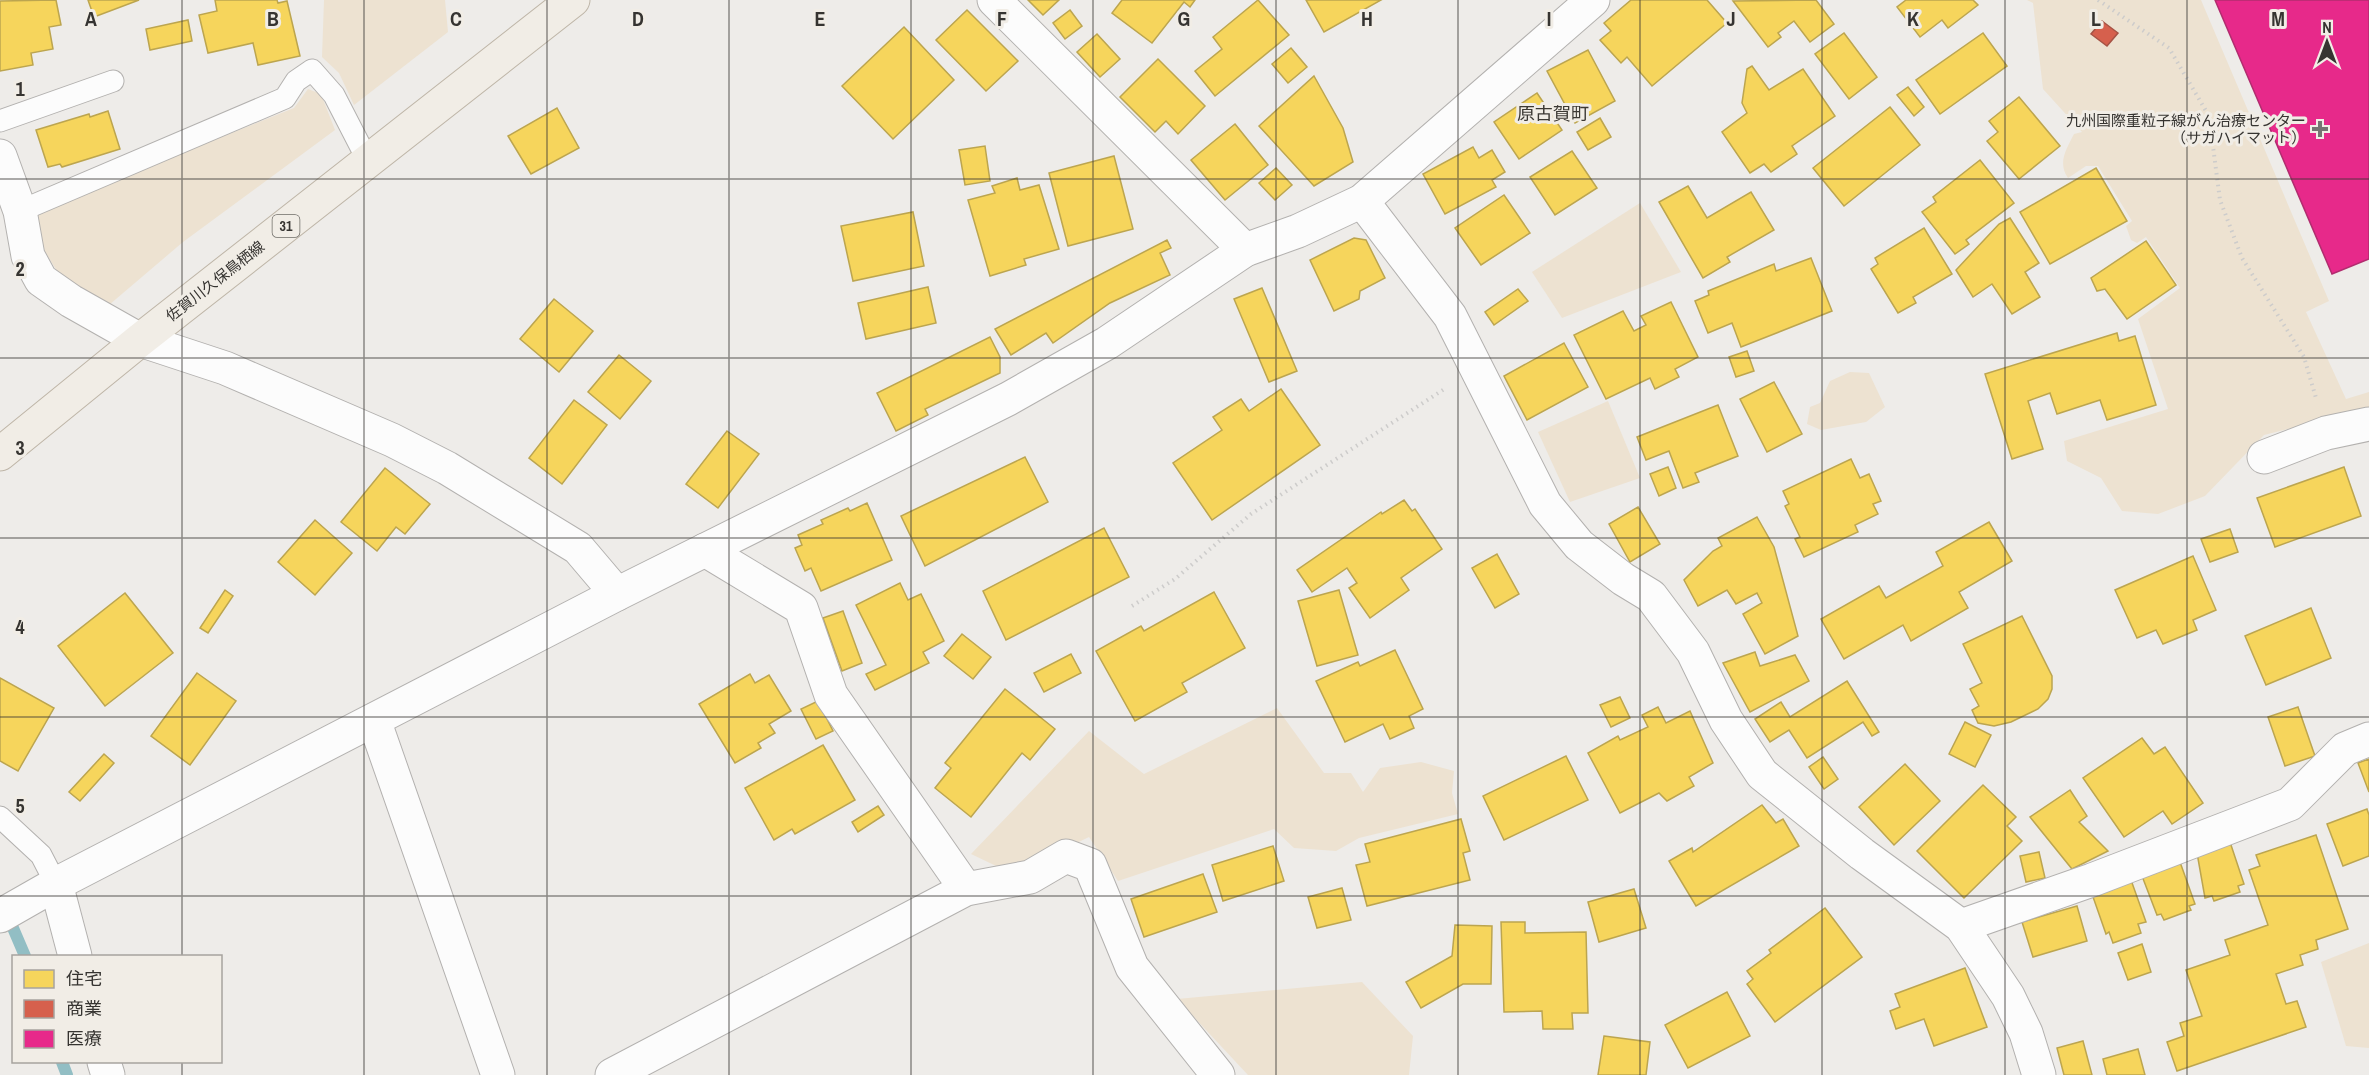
<svg xmlns="http://www.w3.org/2000/svg" width="2369" height="1075" font-family="'Archivo Narrow','Noto Sans JP',sans-serif">
<style>
.green{fill:#ede2d1}
.homes{fill:#f6d55c;stroke:#bca54f;stroke-width:1.5}
.shops{fill:#d6604d;stroke:#a65345;stroke-width:1.5}
.health{fill:#e7298a;stroke:#b22c6f;stroke-width:1.5}
.lines{fill:none;stroke-linecap:round;stroke-linejoin:round}
.stream{stroke:#92bec4;stroke-width:12}
.service-casing{stroke:#b3b1af;stroke-width:23}
.minor-casing{stroke:#b3b1af;stroke-width:35}
.primary-casing{stroke:#beb5a7;stroke-width:35}
.path{stroke:#cdcccb;stroke-width:4;stroke-dasharray:1.5 4.5;stroke-linecap:butt}
.service{stroke:#fcfcfc;stroke-width:21}
.minor{stroke:#fcfcfc;stroke-width:33}
.primary{stroke:#f1ede6;stroke-width:33}
.grid{fill:none;stroke:#363431;stroke-width:1.5;stroke-opacity:0.55}
.poi-dot{fill:#767471;stroke:#f1ede6;stroke-width:2}
.labels{text-anchor:middle;dominant-baseline:central;stroke-width:6;stroke-linejoin:round;paint-order:stroke}
.shield{fill:#f1ede6;stroke:#6e6c67;stroke-width:1.5}
.shield-label{font-size:14px;font-weight:bold;fill:#363431}
.poi-label{font-size:15px;fill:#363431;stroke:#f1ede6;text-anchor:end}
.street-label{font-size:15px;fill:#363431;stroke:#f1ede6}
.quarter-label{font-size:18px;fill:#3c3934;stroke:#f1ede6}
.grid-label{font-size:20px;text-anchor:middle;font-weight:bold;fill:#363431;stroke:#f1ede6;stroke-width:6;stroke-linejoin:round;paint-order:stroke}
</style>
<rect width="100%" height="100%" fill="#eeece9"/>
<g class="green">
<path d="M324,0H445L448,32L354,105L339,73L322,57Z"/>
<path d="M2027,0H2201L2329,301L2306,312L2346,399L2369,392V409L2264,435L2205,496L2158,514L2122,511L2101,478L2067,461L2064,441L2168,409L2138,319L2180,288L2146,237L2137,243L2131,240L2126,226L2132,221L2098,166H2086L2068,178C2057,163 2067,148 2074,134L2082,132L2043,89L2033,3Z"/>
<path d="M308,89L321,94L335,130L183,242L109,305L60,276L44,250L29,214L294,108Z"/>
<path d="M1640,203L1681,272L1562,318L1532,272Z"/>
<path d="M1850,372L1869,373L1885,407L1866,422L1821,430L1807,424L1810,407L1820,403L1830,381Z"/>
<path d="M1608,401L1640,478L1570,502L1538,432Z"/>
<path d="M1277,708L1324,773H1351L1363,792L1380,768L1421,762L1454,771L1452,793L1458,814L1359,838L1336,851L1294,848L1274,829L1118,881L1089,837L1013,874L971,854L1089,731L1144,774Z"/>
<path d="M2369,943V1048L2346,1046L2321,962Z"/>
<path d="M1362,982L1413,1036L1409,1075H1248L1177,999Z"/>
</g>
<g class="homes">
<path d="M56,0L61,25L49,27L53,49L31,53L33,65L0,71V1Z"/>
<path d="M88,0H139L94,17Z"/>
<path d="M215,0H277L278,3L287,1L300,56L258,65L253,43L208,53L199,15L217,11Z"/>
<path d="M1028,0H1059L1043,15Z"/>
<path d="M1122,0H1195L1190,7L1184,2L1152,43L1112,13Z"/>
<path d="M1258,0L1289,35L1215,96L1195,71L1222,49L1213,37Z"/>
<path d="M1306,0H1381L1324,32Z"/>
<path d="M1631,0H1707L1727,23L1652,86L1627,57L1621,63L1600,40L1611,31L1604,23Z"/>
<path d="M1816,0L1834,24L1810,42L1794,21L1778,33L1781,37L1768,47L1733,1Z"/>
<path d="M1906,0H1973L1978,5L1948,28L1942,20L1920,37L1897,7Z"/>
<path d="M967,10L1018,61L986,91L936,40Z"/>
<path d="M1070,10L1082,26L1065,39L1053,23Z"/>
<path d="M188,20L192,41L150,50L146,29Z"/>
<path d="M904,27L954,80L893,139L842,86Z"/>
<path d="M1844,33L1877,77L1849,99L1815,54Z"/>
<path d="M1983,33L2007,66L1940,114L1916,80Z"/>
<path d="M1097,34L1120,59L1100,77L1077,52Z"/>
<path d="M1291,48L1307,67L1288,83L1272,64Z"/>
<path d="M1588,50L1615,101L1575,123L1547,71Z"/>
<path d="M1158,59L1205,106L1178,134L1166,121L1155,132L1120,97Z"/>
<path d="M1752,66L1769,90L1803,69L1835,116L1792,146L1797,154L1771,172L1764,164L1750,173L1722,132L1747,113L1742,103L1747,69Z"/>
<path d="M1314,76L1343,128L1353,162L1314,186L1259,126Z"/>
<path d="M1908,87L1924,107L1914,116L1897,95Z"/>
<path d="M1537,93L1562,130L1519,159L1494,122Z"/>
<path d="M2019,97L2060,146L2019,179L1987,141L1998,132L1989,121Z"/>
<path d="M1890,107L1920,145L1844,206L1813,168Z"/>
<path d="M557,108L579,148L531,174L508,136Z"/>
<path d="M108,111L120,149L62,167L60,164L48,167L36,130L89,114L90,117Z"/>
<path d="M1600,118L1611,137L1588,150L1577,132Z"/>
<path d="M1235,124L1268,165L1225,200L1191,160Z"/>
<path d="M985,146L990,181L965,185L959,150Z"/>
<path d="M1473,147L1479,158L1492,150L1505,172L1492,180L1496,187L1445,214L1423,174Z"/>
<path d="M1572,151L1597,188L1555,215L1530,177Z"/>
<path d="M1114,156L1133,229L1068,246L1049,173Z"/>
<path d="M1980,160L2014,203L1966,240L1969,244L1955,254L1922,212L1936,202L1933,197Z"/>
<path d="M1276,168L1292,185L1275,200L1259,183Z"/>
<path d="M2096,168L2127,221L2050,264L2020,212Z"/>
<path d="M1017,178L1020,190L1039,185L1059,249L1024,259L1026,265L990,276L968,200L995,193L992,186Z"/>
<path d="M1688,186L1707,218L1751,192L1774,230L1727,257L1730,262L1703,278L1659,202Z"/>
<path d="M1504,195L1530,233L1481,265L1455,228Z"/>
<path d="M913,212L924,266L853,281L841,226Z"/>
<path d="M2010,218L2039,263L2025,272L2040,297L2012,314L1992,284L1973,297L1956,270L1999,224Z"/>
<path d="M1924,228L1952,274L1913,297L1916,303L1898,313L1871,269L1878,264L1875,258Z"/>
<path d="M1354,238L1366,240L1385,278L1360,291L1359,299L1334,311L1310,260Z"/>
<path d="M1167,240L1171,248L1160,253L1170,275L1110,303L1053,343L1046,333L1011,355L995,329Z"/>
<path d="M2146,241L2176,285L2127,319L2105,289L2097,291L2091,278Z"/>
<path d="M1811,258L1832,311L1741,347L1732,323L1708,333L1695,301L1709,295L1708,291L1774,264L1776,271Z"/>
<path d="M928,287L936,323L866,339L858,303Z"/>
<path d="M1262,288L1297,371L1269,382L1234,299Z"/>
<path d="M1518,289L1528,301L1494,325L1485,312Z"/>
<path d="M554,299L593,331L559,372L520,339Z"/>
<path d="M1671,302L1698,357L1675,369L1679,377L1655,389L1650,378L1606,399L1574,335L1623,311L1634,331L1646,325L1641,316Z"/>
<path d="M2117,333L2119,341L2135,336L2156,405L2107,420L2100,400L2057,414L2050,393L2028,401L2043,449L2012,459L1985,374Z"/>
<path d="M990,337L1000,357V373L925,409L928,415L896,431L877,393Z"/>
<path d="M1564,343L1588,387L1527,420L1504,376Z"/>
<path d="M1747,351L1754,371L1736,377L1729,357Z"/>
<path d="M619,355L651,381L620,419L588,392Z"/>
<path d="M1774,382L1802,434L1767,452L1740,399Z"/>
<path d="M1281,389L1320,445L1212,520L1173,463L1222,430L1213,417L1241,399L1249,411Z"/>
<path d="M574,400L607,425L562,484L529,458Z"/>
<path d="M1718,405L1738,456L1695,473L1699,482L1683,488L1669,451L1646,460L1637,437Z"/>
<path d="M727,431L759,454L718,508L686,484Z"/>
<path d="M1025,457L1048,502L925,566L901,516Z"/>
<path d="M1851,459L1860,478L1869,474L1881,501L1873,504L1878,514L1855,525L1858,532L1804,557L1795,539L1800,537L1785,506L1789,504L1783,491Z"/>
<path d="M1668,467L1676,488L1659,496L1650,474Z"/>
<path d="M2344,467L2361,516L2275,547L2257,498Z"/>
<path d="M385,468L430,504L405,534L396,527L377,551L341,522Z"/>
<path d="M1404,500L1412,511L1415,509L1442,549L1401,578L1409,590L1370,618L1349,588L1357,583L1347,568L1312,592L1297,570L1381,512L1382,514Z"/>
<path d="M867,503L892,560L821,591L811,568L805,571L795,548L802,545L798,535L823,524L821,520L848,508L850,511Z"/>
<path d="M1638,507L1660,544L1630,562L1609,524Z"/>
<path d="M1757,517L1774,547L1798,636L1765,654L1743,614L1762,603L1757,593L1736,604L1727,590L1698,606L1684,580L1713,551L1722,546L1718,538Z"/>
<path d="M315,520L352,553L315,595L278,562Z"/>
<path d="M1989,522L2012,561L1959,592L1968,608L1911,641L1903,625L1844,659L1821,619L1879,586L1886,598L1943,566L1936,552Z"/>
<path d="M1104,528L1129,577L1006,640L983,591Z"/>
<path d="M2230,529L2238,552L2210,562L2201,539Z"/>
<path d="M1497,554L1519,594L1495,608L1472,568Z"/>
<path d="M2193,556L2216,610L2193,620L2197,630L2163,644L2156,630L2137,638L2115,590Z"/>
<path d="M900,583L908,600L921,594L944,641L923,652L929,663L875,690L866,674L886,665L856,605Z"/>
<path d="M225,590L233,596L208,633L200,628Z"/>
<path d="M1339,590L1358,655L1317,666L1298,601Z"/>
<path d="M1214,592L1245,648L1182,683L1187,692L1135,721L1096,651L1141,626L1144,631Z"/>
<path d="M125,593L173,653L105,706L58,646Z"/>
<path d="M2311,608L2331,658L2266,685L2245,636Z"/>
<path d="M843,611L862,663L842,671L823,618Z"/>
<path d="M2022,616L2052,676V689L2048,699L2038,709L2011,722L1994,726L1978,723L1972,710L1979,706L1970,689L1982,683L1963,644Z"/>
<path d="M962,634L991,657L973,679L944,656Z"/>
<path d="M1395,650L1423,709L1409,716L1414,728L1390,739L1383,724L1345,742L1316,681L1358,662L1360,666Z"/>
<path d="M1755,652L1760,666L1795,655L1809,681L1750,712L1723,663Z"/>
<path d="M1071,654L1081,673L1044,692L1034,673Z"/>
<path d="M197,673L236,701L190,765L151,736Z"/>
<path d="M750,674L755,683L769,675L791,711L769,724L775,733L758,743L761,748L735,763L699,704Z"/>
<path d="M0,678L54,708L18,771L0,761Z"/>
<path d="M1847,681L1879,732L1872,736L1863,722L1807,758L1789,730L1770,742L1755,719L1781,702L1790,717Z"/>
<path d="M1005,689L1055,729L1030,760L1022,753L971,817L935,788L951,768L945,763Z"/>
<path d="M1620,697L1630,718L1611,727L1600,705Z"/>
<path d="M818,701L833,731L816,739L801,709Z"/>
<path d="M1658,707L1666,723L1690,711L1713,763L1689,777L1694,786L1667,801L1659,793L1620,813L1588,753L1618,736L1620,740L1648,727L1642,715Z"/>
<path d="M2298,707L2315,756L2285,766L2268,717Z"/>
<path d="M1965,722L1991,735L1975,767L1949,754Z"/>
<path d="M2142,738L2154,754L2165,747L2203,803L2172,824L2163,811L2124,837L2083,778Z"/>
<path d="M823,745L855,800L795,834L792,829L774,840L745,788Z"/>
<path d="M104,754L114,763L80,801L69,792Z"/>
<path d="M1566,756L1588,800L1504,840L1483,796Z"/>
<path d="M1823,757L1838,779L1824,789L1809,767Z"/>
<path d="M2369,759V792L2358,763Z"/>
<path d="M1905,764L1940,801L1894,845L1859,807Z"/>
<path d="M1983,785L2016,817L2007,826L2022,841L1964,898L1917,851Z"/>
<path d="M2070,790L2087,816L2079,822L2108,851L2072,869L2030,817Z"/>
<path d="M1762,805L1776,823L1783,819L1799,846L1696,906L1669,861L1692,848L1693,852Z"/>
<path d="M878,806L884,815L858,832L852,822Z"/>
<path d="M2367,809L2369,815V856L2343,866L2327,824Z"/>
<path d="M1461,819L1470,851L1463,853L1470,880L1367,906L1356,865L1370,862L1365,844Z"/>
<path d="M2316,835L2348,929L2316,940L2318,949L2300,955L2303,965L2276,974L2286,1004L2297,1001L2306,1027L2177,1071L2167,1042L2184,1036L2180,1023L2202,1016L2186,970L2230,955L2225,940L2268,925L2249,870L2260,866L2256,855Z"/>
<path d="M2230,842L2244,884L2238,886L2240,892L2214,901L2212,896L2205,898L2197,853Z"/>
<path d="M1273,846L1284,881L1223,901L1212,865Z"/>
<path d="M2039,852L2045,878L2026,882L2020,856Z"/>
<path d="M2180,862L2195,904L2189,906L2191,910L2164,920L2161,914L2157,915L2142,876Z"/>
<path d="M1203,874L1217,912L1144,937L1131,899Z"/>
<path d="M2131,880L2146,922L2138,924L2141,933L2113,943L2109,932L2106,934L2092,894Z"/>
<path d="M1342,888L1351,920L1317,928L1308,897Z"/>
<path d="M1634,889L1646,928L1599,942L1588,902Z"/>
<path d="M2077,906L2087,941L2033,957L2022,922Z"/>
<path d="M1825,908L1862,957L1775,1022L1747,984L1753,979L1747,971L1771,953L1769,950Z"/>
<path d="M1501,922H1525V933L1586,932L1588,1013H1572L1573,1029H1543L1542,1011L1504,1012Z"/>
<path d="M1455,925L1492,926L1491,984H1463L1421,1008L1406,982L1452,956Z"/>
<path d="M2142,944L2151,972L2128,980L2118,953Z"/>
<path d="M1965,968L1987,1027L1934,1046L1924,1019L1896,1029L1890,1011L1900,1007L1895,994Z"/>
<path d="M1727,992L1750,1036L1688,1068L1665,1025Z"/>
<path d="M1604,1036L1650,1042L1646,1075H1598Z"/>
<path d="M2083,1041L2092,1075H2064L2057,1048Z"/>
<path d="M2138,1049L2145,1075H2107L2103,1059Z"/>
</g>
<path class="shops" d="M2102,21L2118,33L2107,46L2091,34Z"/>
<path class="health" d="M2215,0H2369V259L2332,274Z"/>
<g class="lines">
<g class="stream">
<path d="M7,914L25,956"/>
<path d="M62,1062L67,1075"/>
</g>
<defs>
<g id="service">
<path d="M0,121L113,81"/>
<path d="M20,211L285,98L296,81L312,70L334,95L368,161"/>
<path d="M0,817L41,855L56,884"/>
</g>
<g id="minor">
<path d="M994,0L1245,250"/>
<path d="M0,156L20,211L28,256L41,280L71,301L140,340L225,368L392,440L447,468L578,548L617,594"/>
<path d="M1362,201L1450,316L1545,504L1579,545L1623,579L1651,596L1693,652L1726,720L1762,774L1862,854L1961,926L2008,996L2026,1033L2039,1075"/>
<path d="M2264,457L2326,433L2369,424"/>
<path d="M705,550L801,608L831,695L966,889"/>
<path d="M374,720L498,1075"/>
<path d="M56,884L75,956"/>
<path d="M0,916L56,884L617,594L1008,399L1107,343L1245,250L1298,231L1362,201L1593,0"/>
<path d="M1961,926L2092,880L2290,804L2345,749L2369,739"/>
<path d="M104,1062L108,1075"/>
<path d="M612,1075L966,889L1030,877L1066,856L1090,865L1132,967L1218,1075"/>
</g>
<path id="primary" d="M0,454L140,340L573,0"/>
</defs>
<use href="#service" class="service-casing"/>
<use href="#minor" class="minor-casing"/>
<use href="#primary" class="primary-casing"/>
<g class="path">
<path d="M2098,0L2169,48L2209,116L2220,200L2242,258L2304,357L2316,398"/>
<path d="M1132,606L1175,579L1251,514L1446,388"/>
</g>
<use href="#service" class="service"/>
<use href="#minor" class="minor"/>
<use href="#primary" class="primary"/>
</g>
<path class="grid" d="M182,0V956M364,0V1075M547,0V1075M729,0V1075M911,0V1075M1093,0V1075M1276,0V1075M1458,0V1075M1640,0V1075M1822,0V1075M2005,0V1075M2187,0V1075M0,179H2369M0,358H2369M0,538H2369M0,717H2369M0,896H2369M182,1062V1075"/>
<path class="poi-dot" d="M2317 120h6v6h6v6h-6v6h-6v-6h-6v-6h6z"/>
<g class="labels">
<rect class="shield" x="272.5" y="215" width="27" height="22" rx="4.5"/>
<g class="shield-label">
<text x="286" y="226">31</text>
</g>
<g class="poi-label">
<text x="2306" y="120">九州国際重粒子線がん治療センター<tspan x="2306" dy="17">（サガハイマット）</tspan></text>
</g>
<g class="street-label">
<text transform="translate(215 281) rotate(-38)">佐賀川久保鳥栖線</text>
</g>
<g class="quarter-label">
<text x="1553" y="113">原古賀町</text>
</g>
</g>
<g class="grid-label">
<text x="91" y="26">A</text>
<text x="273" y="26">B</text>
<text x="456" y="26">C</text>
<text x="638" y="26">D</text>
<text x="820" y="26">E</text>
<text x="1002" y="26">F</text>
<text x="1184" y="26">G</text>
<text x="1367" y="26">H</text>
<text x="1549" y="26">I</text>
<text x="1731" y="26">J</text>
<text x="1913" y="26">K</text>
<text x="2096" y="26">L</text>
<text x="2278" y="26">M</text>
<text x="20" y="96">1</text>
<text x="20" y="276">2</text>
<text x="20" y="455">3</text>
<text x="20" y="634">4</text>
<text x="20" y="813">5</text>
</g>
<rect x="12" y="955" width="210" height="108" fill="#f1ede6" stroke="#a6a39e" stroke-width="1.5"/>
<rect x="24" y="970" width="30" height="18" fill="#f6d55c" stroke="#a6a39e" stroke-width="1.5"/>
<text x="66" y="985" font-size="18" fill="#363431">住宅</text>
<rect x="24" y="1000" width="30" height="18" fill="#d6604d" stroke="#a6a39e" stroke-width="1.5"/>
<text x="66" y="1015" font-size="18" fill="#363431">商業</text>
<rect x="24" y="1030" width="30" height="18" fill="#e7298a" stroke="#a6a39e" stroke-width="1.5"/>
<text x="66" y="1045" font-size="18" fill="#363431">医療</text>
<g transform="translate(2327 42)" stroke="#f1ede6" stroke-width="4.5" paint-order="stroke">
<path d="M0-4.5L10 22L0 15L-10 22Z" fill="#363431"/>
<text y="-9" font-size="16" font-weight="bold" text-anchor="middle" fill="#363431">N</text>
</g>
</svg>
